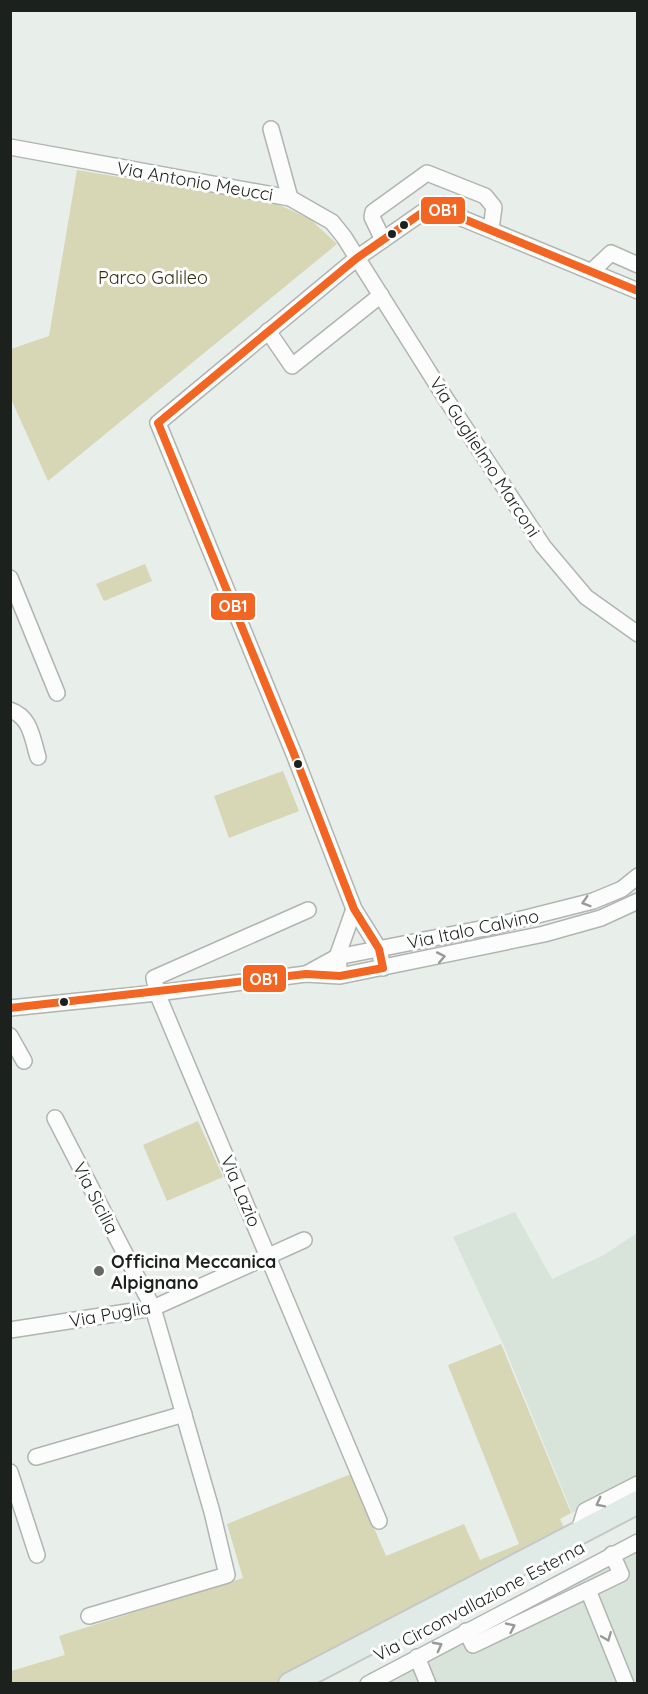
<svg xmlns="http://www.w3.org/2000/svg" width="648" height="1694" font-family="Quicksand,sans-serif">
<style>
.built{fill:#d8e4da}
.green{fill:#d7d6b5}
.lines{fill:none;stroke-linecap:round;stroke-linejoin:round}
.street-casing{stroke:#b0b5b1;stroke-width:18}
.primary-casing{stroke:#c5c8c6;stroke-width:26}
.street{stroke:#fcfcfc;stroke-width:15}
.primary{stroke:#e0ebe8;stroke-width:22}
.bus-1-casing{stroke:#fff;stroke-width:12}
.bus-1{stroke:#f26522;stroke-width:8}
.oneway{stroke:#989998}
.bus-dot{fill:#1d211e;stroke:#fff;stroke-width:2}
.poi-dot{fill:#646965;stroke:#fff;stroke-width:2}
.labels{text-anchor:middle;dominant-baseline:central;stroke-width:6;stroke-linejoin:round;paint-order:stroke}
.street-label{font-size:18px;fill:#1d211e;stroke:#fff}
.park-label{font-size:18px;fill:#332f10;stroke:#fff}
.poi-label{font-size:18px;font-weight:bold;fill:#1d211e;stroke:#fff;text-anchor:start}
.line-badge{stroke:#fff;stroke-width:2}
.badge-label{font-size:16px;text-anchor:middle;font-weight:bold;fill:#fff}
</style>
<rect width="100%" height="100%" fill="#e8eee9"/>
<g class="built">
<path d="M515,1212L552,1279L604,1255L637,1233V1479L572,1513L503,1344L453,1237Z"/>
<path d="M637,1549V1683L382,1684Z"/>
</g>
<g class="green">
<path d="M77,170L275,203L310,219L337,244L48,481L11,399V349L49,336Z"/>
<path d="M145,564L152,581L104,601L96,584Z"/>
<path d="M283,771L299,811L229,838L214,796Z"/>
<path d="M198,1121L223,1177L167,1201L143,1145Z"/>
<path d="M501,1344L571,1513L560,1519L566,1532L277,1683L11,1684V1671L65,1655L59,1636L243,1578L227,1524L351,1474L386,1556L464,1524L480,1560L519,1544L448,1365Z"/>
</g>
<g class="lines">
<defs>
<g id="street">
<path d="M271,129L290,198"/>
<path d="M10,147L290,198L332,222L344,237L446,399L543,546L586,597L638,634"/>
<path d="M383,240L372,217L373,212L427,173L485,196L494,207L491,229"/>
<path d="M592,271L611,253L638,265"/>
<path d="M268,331L292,366L381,295"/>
<path d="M10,578L57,693"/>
<path d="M10,710C31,717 32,738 38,757"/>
<path d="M308,910L154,978L157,993L379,1521"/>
<path d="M339,966L337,957L354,909"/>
<path d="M383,968L379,949L354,909L294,754L158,423L357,258L423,212L442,210L638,291"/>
<path d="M306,974L337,957L490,927L593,901L622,889L638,876"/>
<path d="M10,1008L157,993L306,974L340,976L544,934L601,918L638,901"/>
<path d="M10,1036L24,1061"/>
<path d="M55,1118L153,1308L212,1512L227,1575L89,1616"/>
<path d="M10,1330L153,1308L304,1240"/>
<path d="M36,1457L184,1414"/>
<path d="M10,1472L37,1555"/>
<path d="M578,1534L585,1511L638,1484"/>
<path d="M588,1590L626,1684"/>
<path d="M466,1631L473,1645L621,1574L612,1554"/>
<path d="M417,1657L428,1684"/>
<path d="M368,1684L638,1542"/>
</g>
<path id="primary" d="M290,1684L638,1502"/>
</defs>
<use href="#street" class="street-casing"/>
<use href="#primary" class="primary-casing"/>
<use href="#street" class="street"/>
<use href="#primary" class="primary"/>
<defs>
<path id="bus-1" d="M10,1008L306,974L340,976L383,968L379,949L354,909L294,754L158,423L357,258L423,212L442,210L638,291"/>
</defs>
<use href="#bus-1" class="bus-1-casing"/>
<use href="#bus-1" class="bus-1"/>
</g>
<defs><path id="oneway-chevron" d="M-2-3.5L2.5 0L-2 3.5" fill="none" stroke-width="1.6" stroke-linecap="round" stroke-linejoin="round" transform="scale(1.5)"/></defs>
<g class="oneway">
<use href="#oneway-chevron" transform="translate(586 902) rotate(163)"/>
<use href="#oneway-chevron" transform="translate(441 957) rotate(-11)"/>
<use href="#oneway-chevron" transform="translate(600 1503) rotate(153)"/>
<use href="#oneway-chevron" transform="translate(511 1627) rotate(-25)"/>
<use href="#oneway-chevron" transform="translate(607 1637) rotate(68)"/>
<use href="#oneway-chevron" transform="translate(438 1646) rotate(-28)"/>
</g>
<g class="bus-dot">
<circle cx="404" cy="225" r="5"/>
<circle cx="392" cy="234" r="5"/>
<circle cx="298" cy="764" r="5"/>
<circle cx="64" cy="1002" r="5"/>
</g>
<circle class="poi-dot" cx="99" cy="1271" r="6"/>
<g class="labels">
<g class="street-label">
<text transform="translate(195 181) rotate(10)">Via Antonio Meucci</text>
<text transform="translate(485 457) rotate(57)">Via Guglielmo Marconi</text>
<text transform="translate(473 929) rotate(-12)">Via Italo Calvino</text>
<text transform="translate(241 1191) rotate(67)">Via Lazio</text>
<text transform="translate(96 1198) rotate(63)">Via Sicilia</text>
<text transform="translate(110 1314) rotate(-10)">Via Puglia</text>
<text transform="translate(479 1601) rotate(-28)">Via Circonvallazione Esterna</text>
</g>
<g class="park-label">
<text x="153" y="277">Parco Galileo</text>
</g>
<g class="poi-label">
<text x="111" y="1261">Officina Meccanica<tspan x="111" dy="21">Alpignano</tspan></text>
</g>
</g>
<g class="line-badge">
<rect x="420" y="196" width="46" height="29" rx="6" fill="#f26522"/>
<rect x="210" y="592" width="46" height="29" rx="6" fill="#f26522"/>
<rect x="242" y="964" width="45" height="29" rx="6" fill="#f26522"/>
</g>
<g class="badge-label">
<text x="443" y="216">OB1</text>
<text x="233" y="612">OB1</text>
<text x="264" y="985">OB1</text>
</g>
<rect width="648" height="1694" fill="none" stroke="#1d211e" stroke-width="24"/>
</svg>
